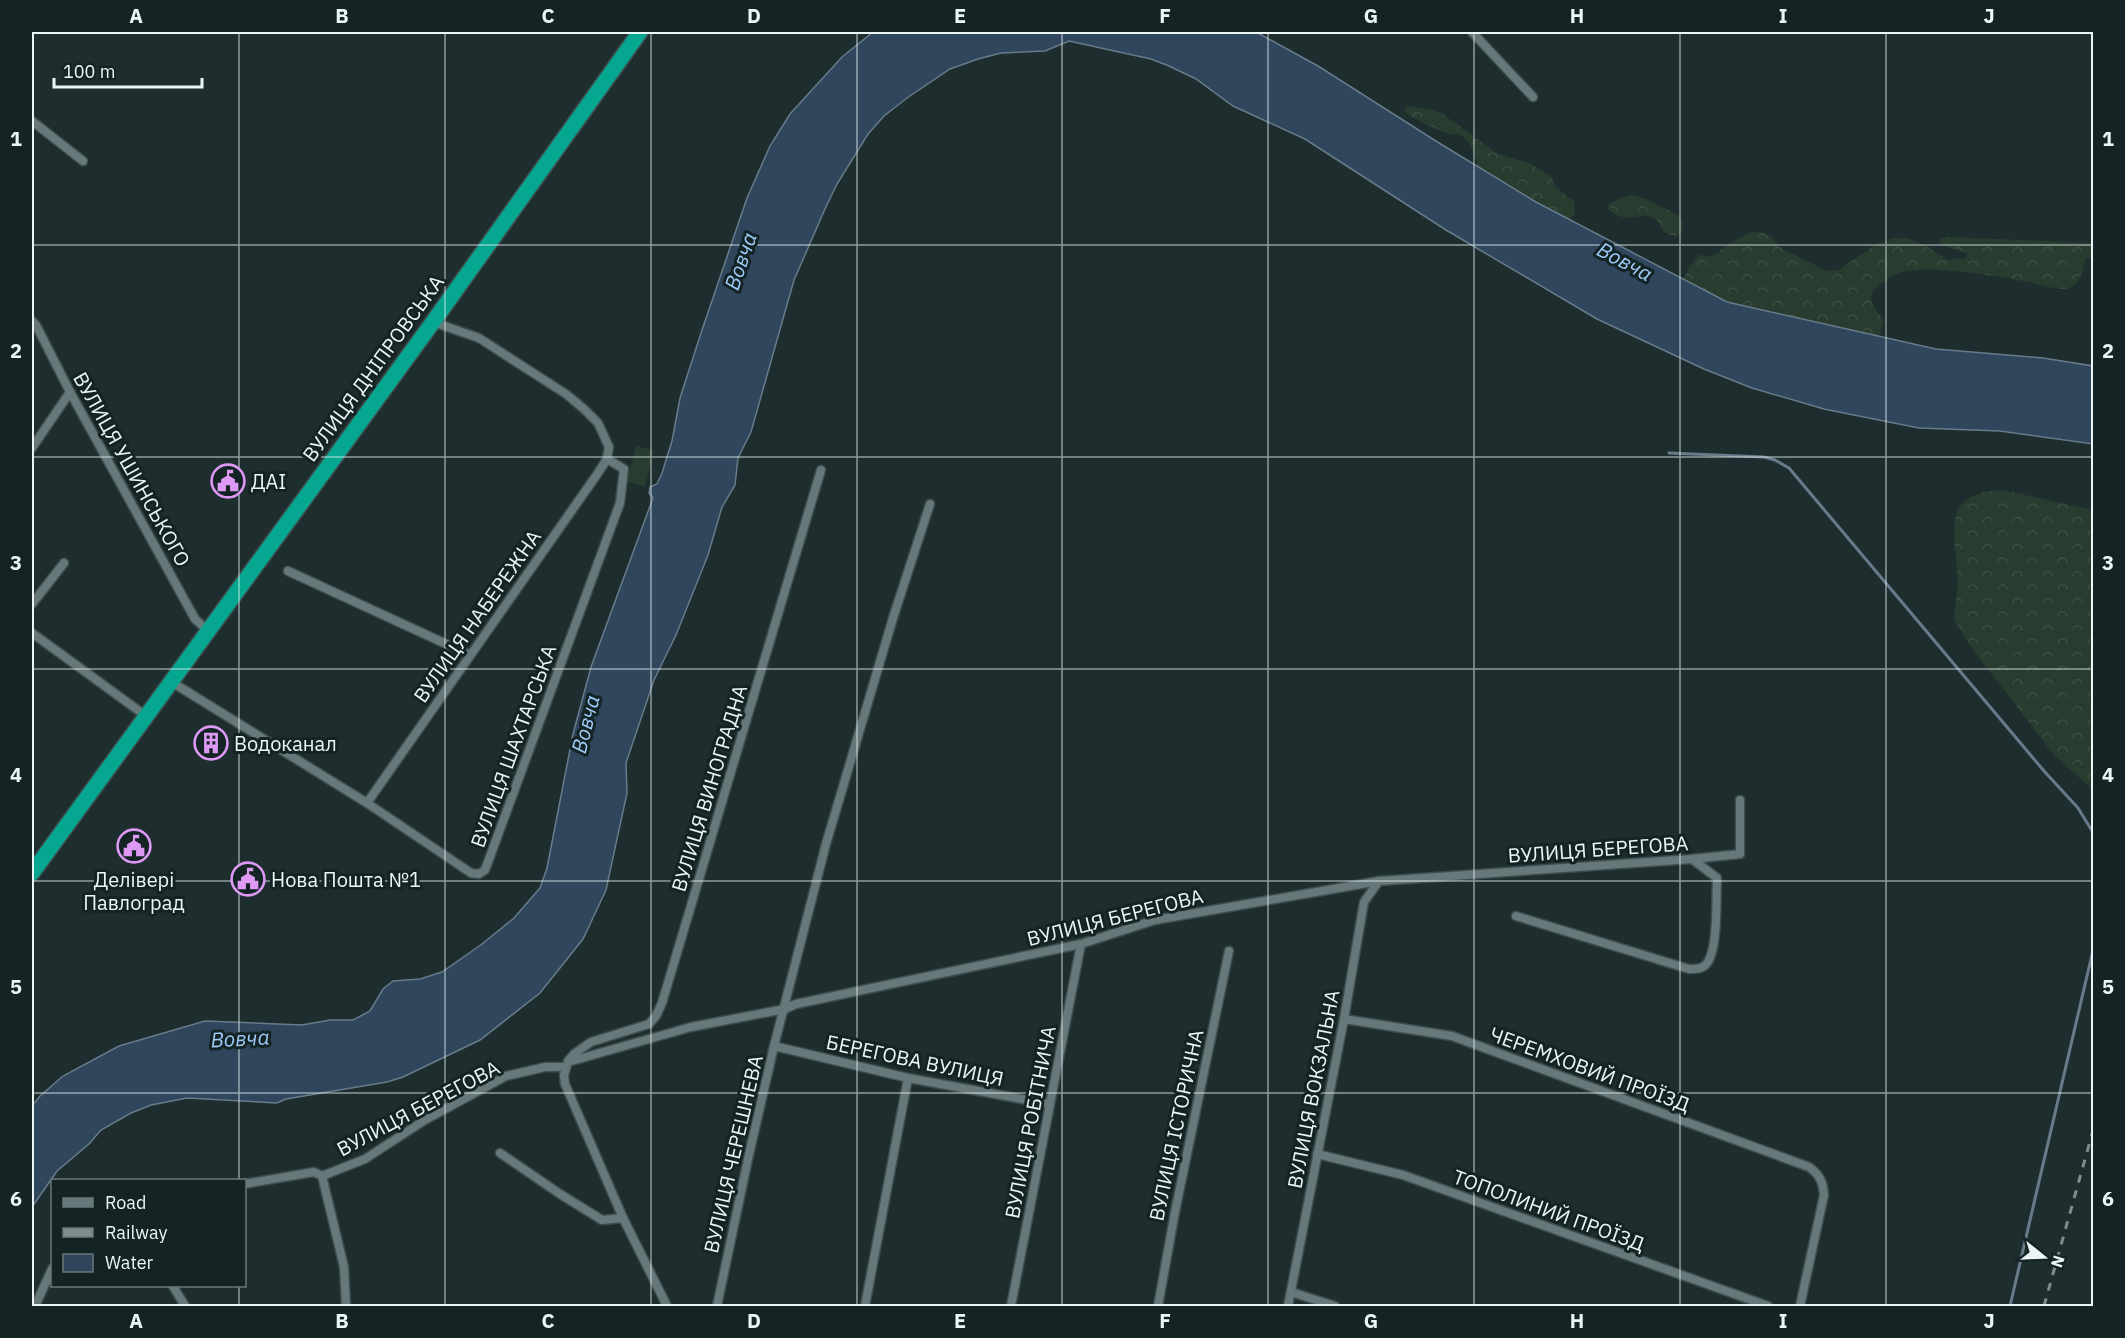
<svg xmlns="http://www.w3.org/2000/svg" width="2125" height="1338" font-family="'IBM Plex Sans',sans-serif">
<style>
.forest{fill:url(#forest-crowns)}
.park{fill:#283c2f}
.water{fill:#2f465c;stroke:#687b8a;stroke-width:1.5}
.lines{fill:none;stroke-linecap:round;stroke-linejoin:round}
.stream{stroke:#687b8a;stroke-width:3}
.street-casing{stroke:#3e4c4d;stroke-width:11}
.highway-casing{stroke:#3e4c4d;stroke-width:18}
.street{stroke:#667879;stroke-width:8}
.highway{stroke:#06a791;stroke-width:15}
.rail{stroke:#7e8c8d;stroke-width:3;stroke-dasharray:8 8;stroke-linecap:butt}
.grid{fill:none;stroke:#ecf6f7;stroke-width:1.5;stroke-opacity:0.55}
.labels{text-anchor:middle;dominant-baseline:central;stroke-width:6;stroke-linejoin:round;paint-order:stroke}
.street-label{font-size:20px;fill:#ecf6f7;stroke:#142425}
.poi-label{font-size:20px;fill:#ecf6f7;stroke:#142425;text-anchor:start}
.water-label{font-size:21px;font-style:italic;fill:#9ecbf7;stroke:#142425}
.neatline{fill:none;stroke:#ecf6f7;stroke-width:2}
.grid-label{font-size:20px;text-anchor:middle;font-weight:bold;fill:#ecf6f7}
</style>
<defs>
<pattern id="forest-crowns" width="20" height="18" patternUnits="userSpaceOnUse" patternTransform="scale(1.5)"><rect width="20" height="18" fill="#283c2f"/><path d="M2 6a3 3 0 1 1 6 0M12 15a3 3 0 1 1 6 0" fill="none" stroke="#3d4f44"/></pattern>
</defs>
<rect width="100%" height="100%" fill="#1e2e2f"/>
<g class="forest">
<path d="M1407,106L1429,109L1441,113L1498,154L1529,163L1551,176L1557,188L1574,201L1575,213L1570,220L1478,167C1476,156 1471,141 1460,135C1457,134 1453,135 1450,134C1439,131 1412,119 1404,111Z"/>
<path d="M1626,196C1649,196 1649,202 1668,210C1679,215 1685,218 1682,231L1676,236C1657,232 1665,227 1655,219C1644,212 1633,220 1622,217C1618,216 1613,213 1609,210L1608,204Z"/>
<path d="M1751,232H1762L1773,238L1779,247L1827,271L1838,270L1877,244L1893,238H1907L1926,246L1948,260L1966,258L1968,254L1940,244V239L1947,237L2093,243V257L2085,259C2083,273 2080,287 2064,289C2051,289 2040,284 2028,282C1996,276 1928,264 1899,273C1891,276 1885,281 1879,285C1864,297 1874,309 1884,320L1879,337L1727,302L1683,280L1690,266L1699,255L1709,256L1717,254L1725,246Z"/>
<path d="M2002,490L2093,510V790L2054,755L1973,650L1954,620L1958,580L1954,538L1955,519L1959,507L1970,497L1984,492Z"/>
</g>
<path class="park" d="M636,446L654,450L645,487L627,482Z"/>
<path class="water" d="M873,32H1256L1318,66L1439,143L1536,202L1727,302L1936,349L2043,358L2093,366V444L2000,431L1919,428L1824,409L1752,388L1704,369L1597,319L1446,230L1305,139L1233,106L1196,79L1169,66L1151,59L1069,41L1045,51L1001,53L978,59L950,69L907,98L884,116L868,134L837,184L825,209L794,280L751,432L738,458L735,485L722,507L708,555L676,635L654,680L626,763L627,793L606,890L583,939L540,993L480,1040L403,1077L387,1082L286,1099L277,1103L187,1098L151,1105L131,1113L101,1130L89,1144L57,1171L32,1207V1106L40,1096L63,1076L119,1046L205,1021L302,1025L330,1020H353L370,1011L383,989L393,981L420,979L442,972L482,944L514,918L540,888L547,868L573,734L591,667L653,498L649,493L650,487L657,484L662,473L672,441L680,398L701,333L747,198L770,146L790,114L842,57Z"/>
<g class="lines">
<g class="stream">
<path d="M1669,453L1764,457L1775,460L1789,468L2044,771L2078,808L2094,834"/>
<path d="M2010,1306L2094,946"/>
</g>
<defs>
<g id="street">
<path d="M1472,32L1533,97"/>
<path d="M32,121L83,161"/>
<path d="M32,321L36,325L70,392L195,619L207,630"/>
<path d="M32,448L70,392"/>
<path d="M288,571L470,655"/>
<path d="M32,604L64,563"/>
<path d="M32,633L146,716"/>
<path d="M170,681L367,803L471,873L479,874L485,870L488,862L620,503L624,469L607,459"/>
<path d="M367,803L598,473L607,459L609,447L598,423L584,409L566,394L479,338L433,322"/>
<path d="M1516,916L1689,969C1697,969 1705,969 1709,960C1718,942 1716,899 1717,878L1692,859"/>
<path d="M1344,1019L1452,1036L1809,1167C1820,1175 1823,1182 1824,1195L1800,1306"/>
<path d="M774,1046L908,1078L1049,1104"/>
<path d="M568,1061L574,1054L591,1042L649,1024L656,1016L662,1003L821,470"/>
<path d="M500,1153L560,1194L602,1220L623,1218"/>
<path d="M1317,1154L1403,1175L1768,1306"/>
<path d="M322,1176L365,1159L425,1120L506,1076L545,1067H566"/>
<path d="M322,1176L344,1267L346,1306"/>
<path d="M244,1184L314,1172L322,1176"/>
<path d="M173,1286L185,1306"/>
<path d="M1291,1292L1335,1306"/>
<path d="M35,1306L52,1269"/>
<path d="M667,1306L623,1218L565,1084L564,1075L568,1062L691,1027L785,1009L796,1004L1081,944L1155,920L1379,881L1692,859L1740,854V800"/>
<path d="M717,1306L748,1159L774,1046L826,844L893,618L930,504"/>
<path d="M865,1306L908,1078"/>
<path d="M1011,1306L1081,944"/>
<path d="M1158,1306L1175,1212L1229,951"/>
<path d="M1288,1306L1344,1019L1364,902L1379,881"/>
</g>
<path id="highway" d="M32,873L433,322L640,32"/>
</defs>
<use href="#street" class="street-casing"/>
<use href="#highway" class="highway-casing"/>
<use href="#street" class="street"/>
<use href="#highway" class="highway"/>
<path class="rail" d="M2044,1306L2094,1127"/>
</g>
<path class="grid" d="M239,32V1180M445,32V1306M651,32V1306M857,32V1306M1062,32V1306M1268,32V1306M1474,32V1306M1680,32V1306M1886,32V1306M32,245H2094M32,457H2094M32,669H2094M32,881H2094M32,1093H2094M239,1286V1306"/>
<defs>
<symbol id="civic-ring" viewBox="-11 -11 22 22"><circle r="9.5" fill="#142425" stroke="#dd99f3" stroke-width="1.5"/><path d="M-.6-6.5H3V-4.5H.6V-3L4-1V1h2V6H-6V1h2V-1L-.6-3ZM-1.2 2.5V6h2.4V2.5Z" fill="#dd99f3"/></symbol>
<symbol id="building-ring" viewBox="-11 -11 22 22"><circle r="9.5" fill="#142425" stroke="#dd99f3" stroke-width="1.5"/><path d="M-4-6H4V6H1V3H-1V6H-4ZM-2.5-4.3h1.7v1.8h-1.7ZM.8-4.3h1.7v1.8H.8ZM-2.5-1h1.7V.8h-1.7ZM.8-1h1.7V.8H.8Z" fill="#dd99f3"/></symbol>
</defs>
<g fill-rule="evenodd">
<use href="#civic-ring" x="209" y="462" width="38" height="38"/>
<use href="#building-ring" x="192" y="724" width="38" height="38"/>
<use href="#civic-ring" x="115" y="827" width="38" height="38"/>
<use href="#civic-ring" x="229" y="860" width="38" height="38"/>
</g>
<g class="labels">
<g class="street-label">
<text transform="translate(373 368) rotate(-54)">ВУЛИЦЯ ДНІПРОВСЬКА</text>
<text transform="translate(132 469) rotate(61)">ВУЛИЦЯ УШИНСЬКОГО</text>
<text transform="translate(477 616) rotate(-55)">ВУЛИЦЯ НАБЕРЕЖНА</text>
<text transform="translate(513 746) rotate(-70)">ВУЛИЦЯ ШАХТАРСЬКА</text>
<text transform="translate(709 788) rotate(-73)">ВУЛИЦЯ ВИНОГРАДНА</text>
<text transform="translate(1598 849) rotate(-4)">ВУЛИЦЯ БЕРЕГОВА</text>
<text transform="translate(1115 917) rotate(-14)">ВУЛИЦЯ БЕРЕГОВА</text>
<text transform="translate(915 1060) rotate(12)">БЕРЕГОВА ВУЛИЦЯ</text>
<text transform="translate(1590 1069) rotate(20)">ЧЕРЕМХОВИЙ ПРОЇЗД</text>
<text transform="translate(1313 1089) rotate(-79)">ВУЛИЦЯ ВОКЗАЛЬНА</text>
<text transform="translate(418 1108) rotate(-28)">ВУЛИЦЯ БЕРЕГОВА</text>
<text transform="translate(1030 1122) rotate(-79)">ВУЛИЦЯ РОБІТНИЧА</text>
<text transform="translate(1176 1125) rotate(-78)">ВУЛИЦЯ ІСТОРИЧНА</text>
<text transform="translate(733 1154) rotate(-77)">ВУЛИЦЯ ЧЕРЕШНЕВА</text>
<text transform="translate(1549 1210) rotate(20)">ТОПОЛИНИЙ ПРОЇЗД</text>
</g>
<g class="poi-label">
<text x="251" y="481">ДАІ</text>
<text x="234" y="743">Водоканал</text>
<text x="134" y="879" text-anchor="middle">Делівері<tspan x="134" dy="23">Павлоград</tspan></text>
<text x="271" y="879">Нова Пошта №1</text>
</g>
<g class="water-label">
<text transform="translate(740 261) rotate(-71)">Вовча</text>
<text transform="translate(1625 261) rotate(28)">Вовча</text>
<text transform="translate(585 724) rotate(-76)">Вовча</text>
<text transform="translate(240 1038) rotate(-3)">Вовча</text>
</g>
</g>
<rect width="2125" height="1338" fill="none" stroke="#142425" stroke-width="66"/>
<rect x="51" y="1179" width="195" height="108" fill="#142425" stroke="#6a7879" stroke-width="1.5"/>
<rect x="63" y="1198" width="30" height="9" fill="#667879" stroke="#6a7879" stroke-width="1.5"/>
<text x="105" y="1209" font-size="18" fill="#ecf6f7">Road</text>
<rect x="63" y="1228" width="30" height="9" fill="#7e8c8d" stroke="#6a7879" stroke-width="1.5"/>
<text x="105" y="1239" font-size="18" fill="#ecf6f7">Railway</text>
<rect x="63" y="1254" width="30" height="18" fill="#2f465c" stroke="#6a7879" stroke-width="1.5"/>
<text x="105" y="1269" font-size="18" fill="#ecf6f7">Water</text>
<g transform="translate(2044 1257) rotate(108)" stroke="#142425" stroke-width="4.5" paint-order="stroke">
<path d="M0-4.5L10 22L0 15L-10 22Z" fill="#ecf6f7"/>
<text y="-9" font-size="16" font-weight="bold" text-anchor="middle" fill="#ecf6f7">N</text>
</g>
<path d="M54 78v9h148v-9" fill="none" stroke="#ecf6f7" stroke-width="3"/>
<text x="63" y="78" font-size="18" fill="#ecf6f7" stroke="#142425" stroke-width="4.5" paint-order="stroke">100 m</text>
<rect x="33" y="33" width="2059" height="1272" class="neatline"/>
<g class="grid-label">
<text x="136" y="23">A</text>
<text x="342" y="23">B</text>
<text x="548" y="23">C</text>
<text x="754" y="23">D</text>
<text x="960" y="23">E</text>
<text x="1165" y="23">F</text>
<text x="1371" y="23">G</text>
<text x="1577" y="23">H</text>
<text x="1783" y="23">I</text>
<text x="1989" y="23">J</text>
<text x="16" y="146">1</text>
<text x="2108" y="146">1</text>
<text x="16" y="358">2</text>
<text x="2108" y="358">2</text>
<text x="16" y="570">3</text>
<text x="2108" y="570">3</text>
<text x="16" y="782">4</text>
<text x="2108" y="782">4</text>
<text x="16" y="994">5</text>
<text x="2108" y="994">5</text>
<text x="16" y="1206">6</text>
<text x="2108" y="1206">6</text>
<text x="136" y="1328">A</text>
<text x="342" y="1328">B</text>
<text x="548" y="1328">C</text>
<text x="754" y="1328">D</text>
<text x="960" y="1328">E</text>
<text x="1165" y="1328">F</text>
<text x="1371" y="1328">G</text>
<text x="1577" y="1328">H</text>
<text x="1783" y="1328">I</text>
<text x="1989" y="1328">J</text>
</g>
</svg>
